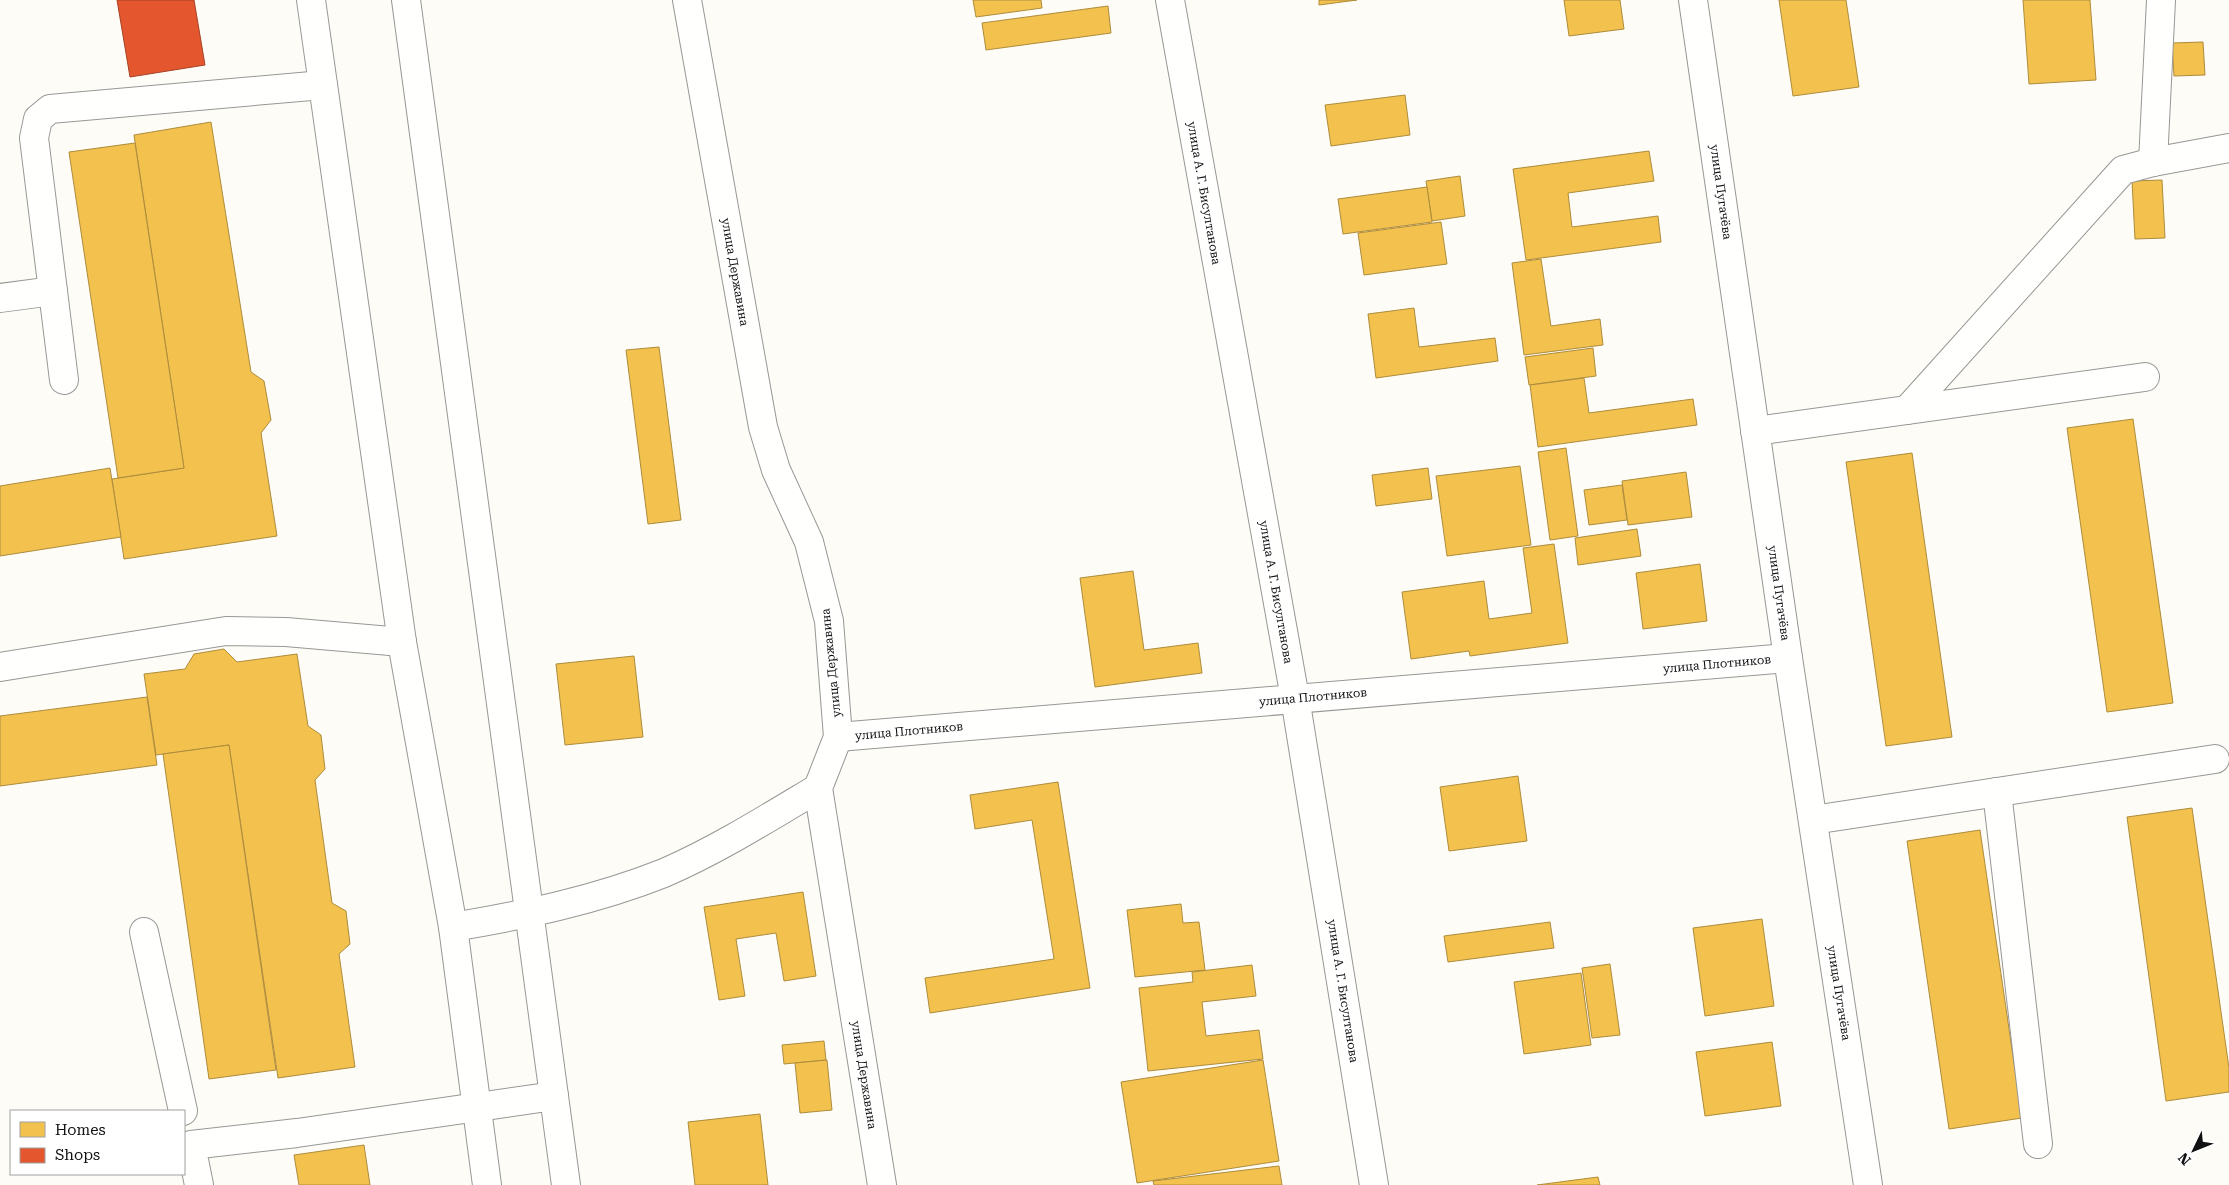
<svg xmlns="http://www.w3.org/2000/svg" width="2229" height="1185" font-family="'Roboto Serif',serif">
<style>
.homes{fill:#f2c14e;stroke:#ae8c3c}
.shops{fill:#e4572e;stroke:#a54225}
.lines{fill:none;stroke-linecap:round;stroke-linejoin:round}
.minor-casing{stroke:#979795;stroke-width:30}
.minor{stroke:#fffffe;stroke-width:28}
.labels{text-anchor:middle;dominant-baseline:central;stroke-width:5;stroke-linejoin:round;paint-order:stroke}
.street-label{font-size:12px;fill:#111;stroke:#fff}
</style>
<rect width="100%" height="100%" fill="#fdfcf7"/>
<g class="homes">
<path d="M973,0H1041L1042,8L976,17Z"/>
<path d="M1319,0H1357L1319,5Z"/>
<path d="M1564,0H1620L1624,29L1569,36Z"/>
<path d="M1779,0H1846L1859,87L1793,96Z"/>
<path d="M2023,0H2090L2096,80L2029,84Z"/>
<path d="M1108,6L1111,33L986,50L982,23Z"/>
<path d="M2203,42L2205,75L2174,76L2172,43Z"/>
<path d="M1405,95L1410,135L1331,146L1325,105Z"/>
<path d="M211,122L251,372L264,381L271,420L261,433L277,536L124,559L112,479L184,468L134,135Z"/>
<path d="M135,143L184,468L118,478L69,152Z"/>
<path d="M1649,151L1654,181L1568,193L1572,227L1658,216L1661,242L1526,260L1513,169Z"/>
<path d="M1460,176L1465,216L1432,221L1426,181Z"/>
<path d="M2162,180L2165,238L2135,239L2132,181Z"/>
<path d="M1427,187L1432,222L1343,234L1338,199Z"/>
<path d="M1441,222L1447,264L1364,275L1358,233Z"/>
<path d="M1541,259L1551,326L1600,319L1603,345L1524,355L1512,263Z"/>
<path d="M1414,308L1419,347L1495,338L1498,361L1376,378L1368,314Z"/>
<path d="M659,347L681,520L648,524L626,350Z"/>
<path d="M1593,348L1596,376L1529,385L1525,357Z"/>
<path d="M1584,378L1589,413L1693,399L1697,425L1538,447L1530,385Z"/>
<path d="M2133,419L2173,703L2107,712L2067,428Z"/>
<path d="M1566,448L1578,536L1550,540L1538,452Z"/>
<path d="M1912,453L1952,737L1886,746L1846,462Z"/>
<path d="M1520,466L1531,545L1447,556L1436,476Z"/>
<path d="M110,468L121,537L0,556V486Z"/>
<path d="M1428,468L1432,499L1376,506L1372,475Z"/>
<path d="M1686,472L1692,517L1628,525L1622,481Z"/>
<path d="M1622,485L1627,520L1589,525L1584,490Z"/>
<path d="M1637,529L1641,556L1578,565L1575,538Z"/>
<path d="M1554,544L1568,643L1470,656L1469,651L1411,659L1402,592L1484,581L1489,619L1532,613L1523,548Z"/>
<path d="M1700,564L1707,621L1643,629L1636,573Z"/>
<path d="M1133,571L1144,650L1198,643L1202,673L1095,687L1080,578Z"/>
<path d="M224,649L237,662L297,654L308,726L321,735L325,769L315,780L332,903L346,911L350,944L339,954L355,1067L278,1078L229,745L156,755L144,674L185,669L194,654Z"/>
<path d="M634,656L643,737L565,745L556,664Z"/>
<path d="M147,697L157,765L0,786V716Z"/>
<path d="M229,745L276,1070L209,1079L163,754Z"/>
<path d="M1518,776L1527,841L1449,851L1440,787Z"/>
<path d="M1058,782L1090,988L930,1013L925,978L1054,959L1032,820L975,829L970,795Z"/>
<path d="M2192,808L2229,1068V1092L2166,1101L2127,817Z"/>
<path d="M1980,830L2022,1118L1949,1129L1907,841Z"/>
<path d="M803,892L816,976L784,981L776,933L736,939L745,996L719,1000L704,907Z"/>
<path d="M1181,904L1183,923L1199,922L1205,970L1135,977L1127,910Z"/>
<path d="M1762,919L1774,1006L1705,1016L1693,928Z"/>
<path d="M1550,922L1554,948L1448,962L1444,936Z"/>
<path d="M1610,964L1620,1035L1592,1038L1582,968Z"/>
<path d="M1252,965L1256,996L1202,1002L1206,1036L1259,1030L1263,1059L1148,1071L1139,988L1193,982L1192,972Z"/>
<path d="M1581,973L1591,1045L1524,1054L1514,982Z"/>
<path d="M824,1041L826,1060L784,1064L782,1045Z"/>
<path d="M1772,1042L1781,1106L1705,1116L1696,1052Z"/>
<path d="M827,1060L832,1110L800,1113L795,1063Z"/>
<path d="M1263,1060L1279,1161L1137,1183L1121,1082Z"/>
<path d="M760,1114L768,1185H695L688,1122Z"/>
<path d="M364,1145L370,1185H299L294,1155Z"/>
<path d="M1279,1166L1282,1185H1154L1153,1181Z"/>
<path d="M1598,1177L1600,1185H1537Z"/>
</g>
<path class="shops" d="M117,0H194L205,65L130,77Z"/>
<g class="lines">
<defs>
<g id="minor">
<path d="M311,0L402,642L453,927L487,1185"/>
<path d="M406,0L566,1185"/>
<path d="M687,0L763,427L776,470L809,542L829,621L838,737L818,788L882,1185"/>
<path d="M1170,0L1295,698L1374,1185"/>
<path d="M1693,0L1788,658L1868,1185"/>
<path d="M2153,162L2161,0"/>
<path d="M0,298L53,291"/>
<path d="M64,380L34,138L38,119L50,109L323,85"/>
<path d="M1907,410L2123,170L2153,162L2229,148"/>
<path d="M1755,431L2145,377"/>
<path d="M0,667L226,631L286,632L402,642"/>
<path d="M838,737L1788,658"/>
<path d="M1997,792L2038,1144"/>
<path d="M1813,820L2215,759"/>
<path d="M453,927C525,915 596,900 664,873C717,850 768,818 818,788"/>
<path d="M144,932L183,1111"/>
<path d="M199,1185L191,1145L297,1133L554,1096"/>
</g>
</defs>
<use href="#minor" class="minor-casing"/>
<use href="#minor" class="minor"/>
</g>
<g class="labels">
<g class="street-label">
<text transform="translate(1721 192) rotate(82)">улица Пугачёва</text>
<text transform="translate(1204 193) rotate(80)">улица А. Г. Бисултанова</text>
<text transform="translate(735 272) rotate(80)">улица Державина</text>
<text transform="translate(1276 592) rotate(80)">улица А. Г. Бисултанова</text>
<text transform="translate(1779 593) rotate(82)">улица Пугачёва</text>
<text transform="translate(831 663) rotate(-96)">улица Державина</text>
<text transform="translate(1717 664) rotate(-5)">улица Плотников</text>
<text transform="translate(1313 697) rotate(-5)">улица Плотников</text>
<text transform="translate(909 731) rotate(-5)">улица Плотников</text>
<text transform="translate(1343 991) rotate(81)">улица А. Г. Бисултанова</text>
<text transform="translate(1839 993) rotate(81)">улица Пугачёва</text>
<text transform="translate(864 1075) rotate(81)">улица Державина</text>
</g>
</g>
<rect x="10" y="1110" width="175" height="65" fill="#ffffff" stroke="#a0a0a0"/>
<rect x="20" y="1122" width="25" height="15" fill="#f2c14e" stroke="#a0a0a0"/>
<text x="55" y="1135" font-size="15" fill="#111111">Homes</text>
<rect x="20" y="1148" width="25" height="15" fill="#e4572e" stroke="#a0a0a0"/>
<text x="55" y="1160" font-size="15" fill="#111111">Shops</text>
<g transform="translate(2194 1150) rotate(227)" stroke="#ffffff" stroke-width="4" paint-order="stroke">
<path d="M0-4L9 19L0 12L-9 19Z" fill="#111111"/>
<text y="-8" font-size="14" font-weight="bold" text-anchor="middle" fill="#111111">N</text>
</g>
</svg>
